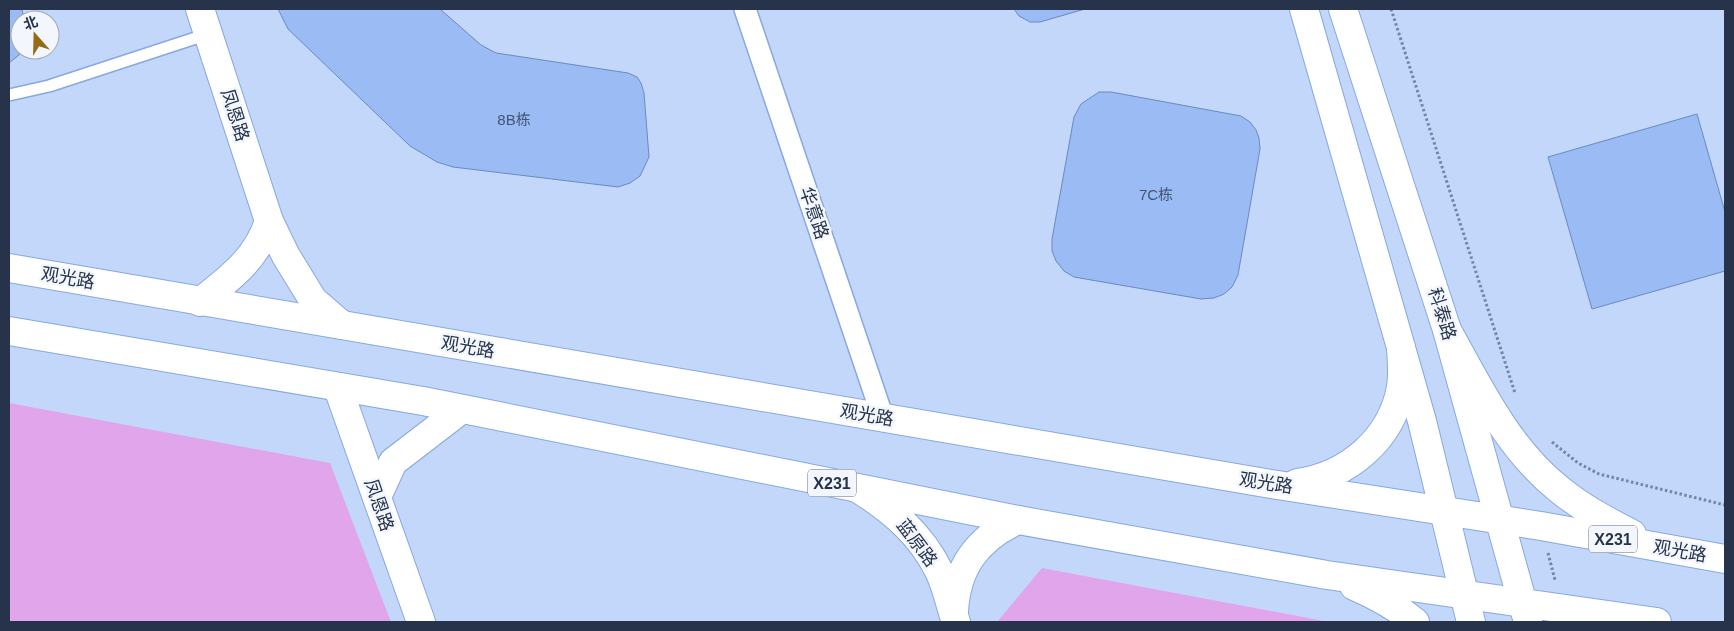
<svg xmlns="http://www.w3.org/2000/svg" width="1734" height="631" font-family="Helvetica,'Noto Sans SC',sans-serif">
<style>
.green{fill:#e1a5ec}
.building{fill:#9abbf4;stroke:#6a8ac0}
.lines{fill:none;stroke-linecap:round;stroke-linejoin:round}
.lane-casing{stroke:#88a8e1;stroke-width:14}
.street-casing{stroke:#88a8e1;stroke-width:24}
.secondary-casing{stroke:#88a8e1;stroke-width:30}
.primary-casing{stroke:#88a8e1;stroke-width:30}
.path{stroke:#7586a3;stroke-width:3;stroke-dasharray:2.5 2.5;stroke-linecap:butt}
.lane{stroke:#fff;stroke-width:11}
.street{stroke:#fff;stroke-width:21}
.secondary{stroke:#fff;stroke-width:28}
.primary{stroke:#fff;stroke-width:28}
.labels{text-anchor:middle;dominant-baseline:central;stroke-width:5;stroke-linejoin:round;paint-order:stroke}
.number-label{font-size:15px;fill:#435574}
.shield{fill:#f3f7fd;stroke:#646e80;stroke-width:1}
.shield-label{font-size:16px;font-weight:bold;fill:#26334a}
.street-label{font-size:18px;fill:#26334a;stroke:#f3f7fd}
</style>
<rect width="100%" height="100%" fill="#c2d7fa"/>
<g class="green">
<path d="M9,403L330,463L391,622H9Z"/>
<path d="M1042,568L1324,621L1327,622H997Z"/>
</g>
<g class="building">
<path d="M9,9H22L24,20H20L21,50L19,55L9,63Z"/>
<path d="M278,9H440L481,45L496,53L628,73L637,77L641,83L644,93L649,157L640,176L630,183L618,187L453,167L437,162L410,146L288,29Z"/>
<path d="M1014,9H1085L1040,22H1030L1019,16Z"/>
<path d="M1099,92H1111L1241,116L1250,122L1256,130L1259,138L1260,149L1238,275L1232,287L1224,294L1214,298L1201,299L1074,277L1064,271L1056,261L1052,251V239L1074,117L1081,104Z"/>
<path d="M1697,114L1725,212V271L1592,309L1548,157Z"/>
</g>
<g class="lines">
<defs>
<path id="lane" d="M9,95L49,86L208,34"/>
<path id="street" d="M745,9L883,418"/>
<g id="secondary">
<path d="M200,9L269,221"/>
<path d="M1304,9L1422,421L1471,622"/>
<path d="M1343,9L1447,330L1528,622"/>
<path d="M200,302C230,278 257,259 269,221L286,256L313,300L342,325"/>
<path d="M338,388L421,622"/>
<path d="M857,488C891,509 921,534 939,571C947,588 950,605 956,622"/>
<path d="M377,497L393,462L462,409"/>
<path d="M954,612C956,567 978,538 1018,520"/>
</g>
<g id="primary">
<path d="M9,268L1271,484L1541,526L1725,559"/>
<path d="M1447,330C1479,387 1507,448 1560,490C1582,508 1607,521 1632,534"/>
<path d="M9,331L423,401L1018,520L1327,575L1657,622"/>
<path d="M1297,483C1348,476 1392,439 1401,387C1403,374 1402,361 1401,348"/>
<path d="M1354,586C1375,595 1397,607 1415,622"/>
</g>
</defs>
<use href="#lane" class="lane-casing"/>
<use href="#street" class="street-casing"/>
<use href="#secondary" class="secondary-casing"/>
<use href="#primary" class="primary-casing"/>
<g class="path">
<path d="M1391,9L1515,393"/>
<path d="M1552,442L1578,463L1599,474L1725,505"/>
<path d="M1548,553L1555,580"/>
</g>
<use href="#lane" class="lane"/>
<use href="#street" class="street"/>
<use href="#secondary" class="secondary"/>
<use href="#primary" class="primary"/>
</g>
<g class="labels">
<g class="number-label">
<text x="514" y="119">8B栋</text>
<text x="1156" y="194">7C栋</text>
</g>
<g class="shield">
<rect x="808" y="469.5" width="48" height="27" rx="4"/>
<rect x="1589" y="525.5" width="48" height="27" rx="4"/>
</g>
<g class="shield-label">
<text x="832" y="483">X231</text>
<text x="1613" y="539">X231</text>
</g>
<g class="street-label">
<text transform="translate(235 115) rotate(72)">凤恩路</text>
<text transform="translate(814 213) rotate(71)">华意路</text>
<text transform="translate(68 278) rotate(10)">观光路</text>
<text transform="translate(1442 314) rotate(73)">科泰路</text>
<text transform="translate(468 347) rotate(10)">观光路</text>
<text transform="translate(867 415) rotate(10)">观光路</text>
<text transform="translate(1266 483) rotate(9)">观光路</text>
<text transform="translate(379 505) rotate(71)">凤恩路</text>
<text transform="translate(917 543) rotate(53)">蓝原路</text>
<text transform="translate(1680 551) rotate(10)">观光路</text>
</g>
</g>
<rect width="1734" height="631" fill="none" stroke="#26334a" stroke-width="20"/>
<g transform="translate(35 35) rotate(340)"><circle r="24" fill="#f3f7fd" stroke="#a1a9b5"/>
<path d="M0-4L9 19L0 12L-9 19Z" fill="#946c15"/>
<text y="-8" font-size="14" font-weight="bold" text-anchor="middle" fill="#26334a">北</text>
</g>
</svg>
